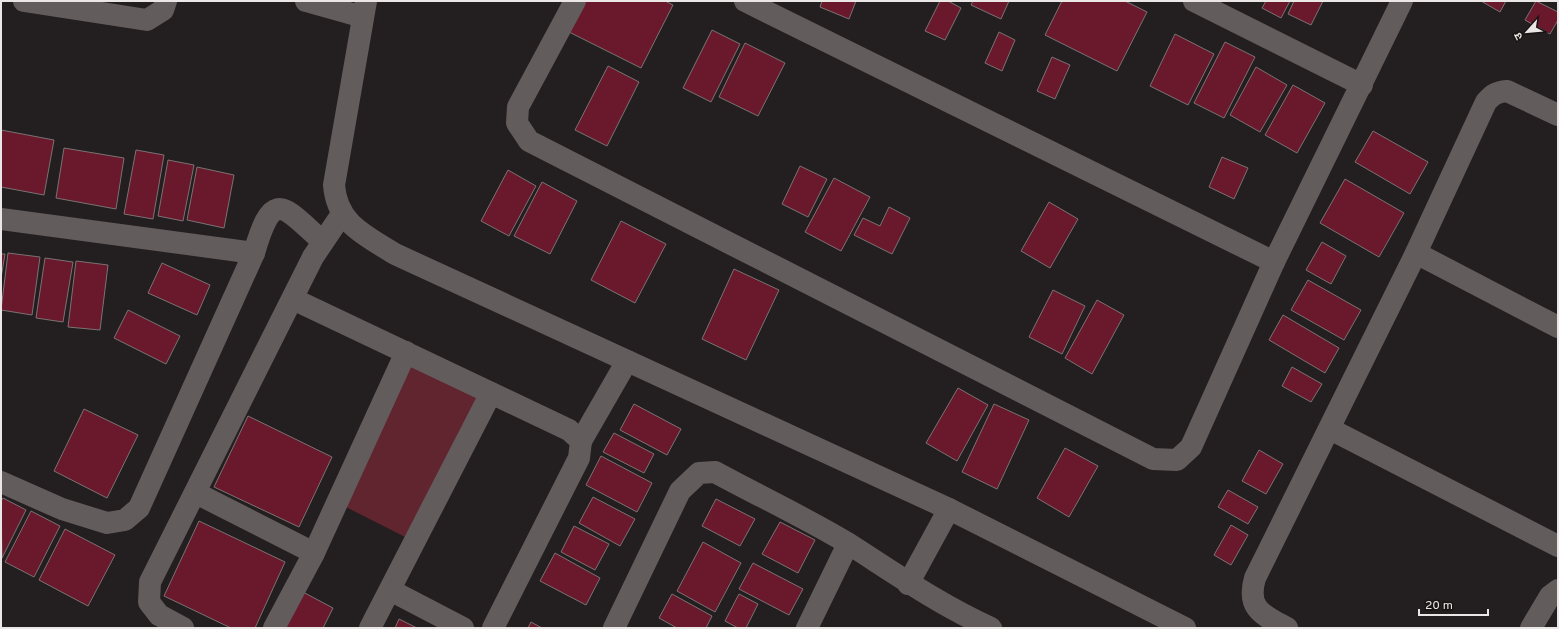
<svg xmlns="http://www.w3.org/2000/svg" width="1559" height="629" font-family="Overpass,'Noto Sans Devanagari',sans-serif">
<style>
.green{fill:#612530}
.building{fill:#6a182c;stroke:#7a7374}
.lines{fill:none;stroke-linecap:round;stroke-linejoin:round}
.street{stroke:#635c5d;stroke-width:22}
.secondary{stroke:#635c5d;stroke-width:22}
</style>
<rect width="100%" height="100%" fill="#231e1f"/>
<path class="green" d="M411,349L491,388L415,542L336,502Z"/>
<g class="building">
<path d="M582,1H665L673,5L641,68L567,31Z"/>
<path d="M822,1H856L849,19L820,7Z"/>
<path d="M940,1H948L961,8L945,40L925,31Z"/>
<path d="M973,1H1009L1001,19L971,5Z"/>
<path d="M1062,1H1125L1147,12L1117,71L1045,35Z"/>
<path d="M1266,1H1290L1281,18L1262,8Z"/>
<path d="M1294,1H1323L1311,25L1288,14Z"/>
<path d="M1481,1H1506L1500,12Z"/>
<path d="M1536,1L1558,12V20L1550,34L1525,20Z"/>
<path d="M712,30L740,44L711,102L683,88Z"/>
<path d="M999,32L1015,40L1002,71L985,63Z"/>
<path d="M1175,34L1214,54L1188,105L1150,86Z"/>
<path d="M1225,42L1255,57L1224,118L1194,103Z"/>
<path d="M745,43L785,63L758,116L719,97Z"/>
<path d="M1052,57L1070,65L1055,99L1037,91Z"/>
<path d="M608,66L639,82L607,146L575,130Z"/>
<path d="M1256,67L1287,85L1260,132L1230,115Z"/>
<path d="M1293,85L1325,103L1297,153L1265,135Z"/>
<path d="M1,130L54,140L44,195L1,187Z"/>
<path d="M1373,131L1428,162L1410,194L1355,162Z"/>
<path d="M64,148L124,158L116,209L56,198Z"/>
<path d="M136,150L164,155L153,219L124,214Z"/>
<path d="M1222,157L1248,168L1234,199L1209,187Z"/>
<path d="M168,160L194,165L183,221L158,216Z"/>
<path d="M800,166L827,179L808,217L782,204Z"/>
<path d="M197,167L234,175L224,228L187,220Z"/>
<path d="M508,170L536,186L509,236L481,221Z"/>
<path d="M834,178L870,197L841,251L805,232Z"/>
<path d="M1345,179L1404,213L1379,257L1320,223Z"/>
<path d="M542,182L577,201L550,254L514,236Z"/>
<path d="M1049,202L1078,219L1050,268L1021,251Z"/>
<path d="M889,207L910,218L892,254L854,235L863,218L880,226Z"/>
<path d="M621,221L666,244L635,303L591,280Z"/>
<path d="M1322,242L1346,256L1331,284L1306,270Z"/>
<path d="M8,253L40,257L32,315L1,310Z"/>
<path d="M1,254H5L1,278Z"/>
<path d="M45,258L73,262L63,322L36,318Z"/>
<path d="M76,261L108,265L100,330L68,327Z"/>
<path d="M162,263L210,285L197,315L148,293Z"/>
<path d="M734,269L779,290L746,360L702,339Z"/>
<path d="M1308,280L1361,310L1344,340L1291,310Z"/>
<path d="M1053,290L1085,306L1062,354L1029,337Z"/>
<path d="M1097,300L1124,315L1092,374L1065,358Z"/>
<path d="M128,310L180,336L166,364L114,338Z"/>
<path d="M1283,315L1339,348L1325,373L1269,340Z"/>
<path d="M1292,367L1322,384L1311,402L1282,386Z"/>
<path d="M958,388L988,405L957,461L926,443Z"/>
<path d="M634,404L681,429L667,455L620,430Z"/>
<path d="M994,404L1029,420L997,489L962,472Z"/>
<path d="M84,409L138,435L107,498L54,471Z"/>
<path d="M248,416L332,457L299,527L214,487Z"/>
<path d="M614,433L654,454L644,473L603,452Z"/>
<path d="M1065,448L1098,466L1069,517L1037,498Z"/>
<path d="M1259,450L1283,464L1266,494L1242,481Z"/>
<path d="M601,456L652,483L637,512L586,485Z"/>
<path d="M1228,490L1258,507L1248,524L1218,507Z"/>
<path d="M593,497L635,519L620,546L579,523Z"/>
<path d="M3,498L26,510L2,558L1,501Z"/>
<path d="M716,499L755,519L740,546L702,526Z"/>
<path d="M31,511L60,526L34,577L5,562Z"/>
<path d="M199,521L285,562L255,628H231L164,596Z"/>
<path d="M780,522L815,540L798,573L762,554Z"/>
<path d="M1231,525L1248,535L1231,565L1214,555Z"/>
<path d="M574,526L609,544L595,570L561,552Z"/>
<path d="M65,529L115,555L88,606L39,580Z"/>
<path d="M703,542L741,563L715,612L677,591Z"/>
<path d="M555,553L600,578L586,605L540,581Z"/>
<path d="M753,563L803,589L789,615L739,589Z"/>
<path d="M301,591L333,608L323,628H282Z"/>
<path d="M672,594L712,616L706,628H677L659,618Z"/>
<path d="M739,594L758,604L746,628H738L725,621Z"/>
<path d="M399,619L417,628H395Z"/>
<path d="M531,622L542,628H528Z"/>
</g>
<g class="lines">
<g class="street">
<path d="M24,1L147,20L163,10L166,1"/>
<path d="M306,1L363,17"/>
<path d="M575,1L518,107L517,123L529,141L1153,459L1177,460L1191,447L1274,262L1402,1"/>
<path d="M745,1L1274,262"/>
<path d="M1194,1L1362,85"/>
<path d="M1,219L254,253"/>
<path d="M1416,253L1558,327"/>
<path d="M293,299L569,430L581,441L579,458L493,628"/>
<path d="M1330,429L1558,546"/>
<path d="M581,441L627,361"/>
<path d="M1,482L62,509L107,523L125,520L139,508L254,253C273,188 282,205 322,241"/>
<path d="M196,493L314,553"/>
<path d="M908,584L949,509"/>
<path d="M390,590L463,628"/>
<path d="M183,628L159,615L149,602L150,582L313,257L342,214"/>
<path d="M274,628L314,553L406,352"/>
<path d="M370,628L491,393"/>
<path d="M614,628L680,491L699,473L715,472C759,496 806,518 849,544C896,574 940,605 991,628"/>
<path d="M807,628L848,544"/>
<path d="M1287,628C1263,615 1246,609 1255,578L1416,253L1486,102C1493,94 1497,92 1507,91L1558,115"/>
<path d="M1531,628L1550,596L1558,590"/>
</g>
<path class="secondary" d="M366,1L334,185C337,224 365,235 395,254L949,509L1185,628"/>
</g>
<rect width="1559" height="629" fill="none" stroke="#ebe7e7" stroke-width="4"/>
<g transform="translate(1527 32) rotate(243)" stroke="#1a1515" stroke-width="3" paint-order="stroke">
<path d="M0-3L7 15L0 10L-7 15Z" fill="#ebe7e7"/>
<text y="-6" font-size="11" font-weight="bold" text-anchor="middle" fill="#ebe7e7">उ</text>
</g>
<path d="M1419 609v6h69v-6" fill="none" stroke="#ebe7e7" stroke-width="2"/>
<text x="1425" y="609" font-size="12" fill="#ebe7e7" stroke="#1a1515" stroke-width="3" paint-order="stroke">20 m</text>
</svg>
